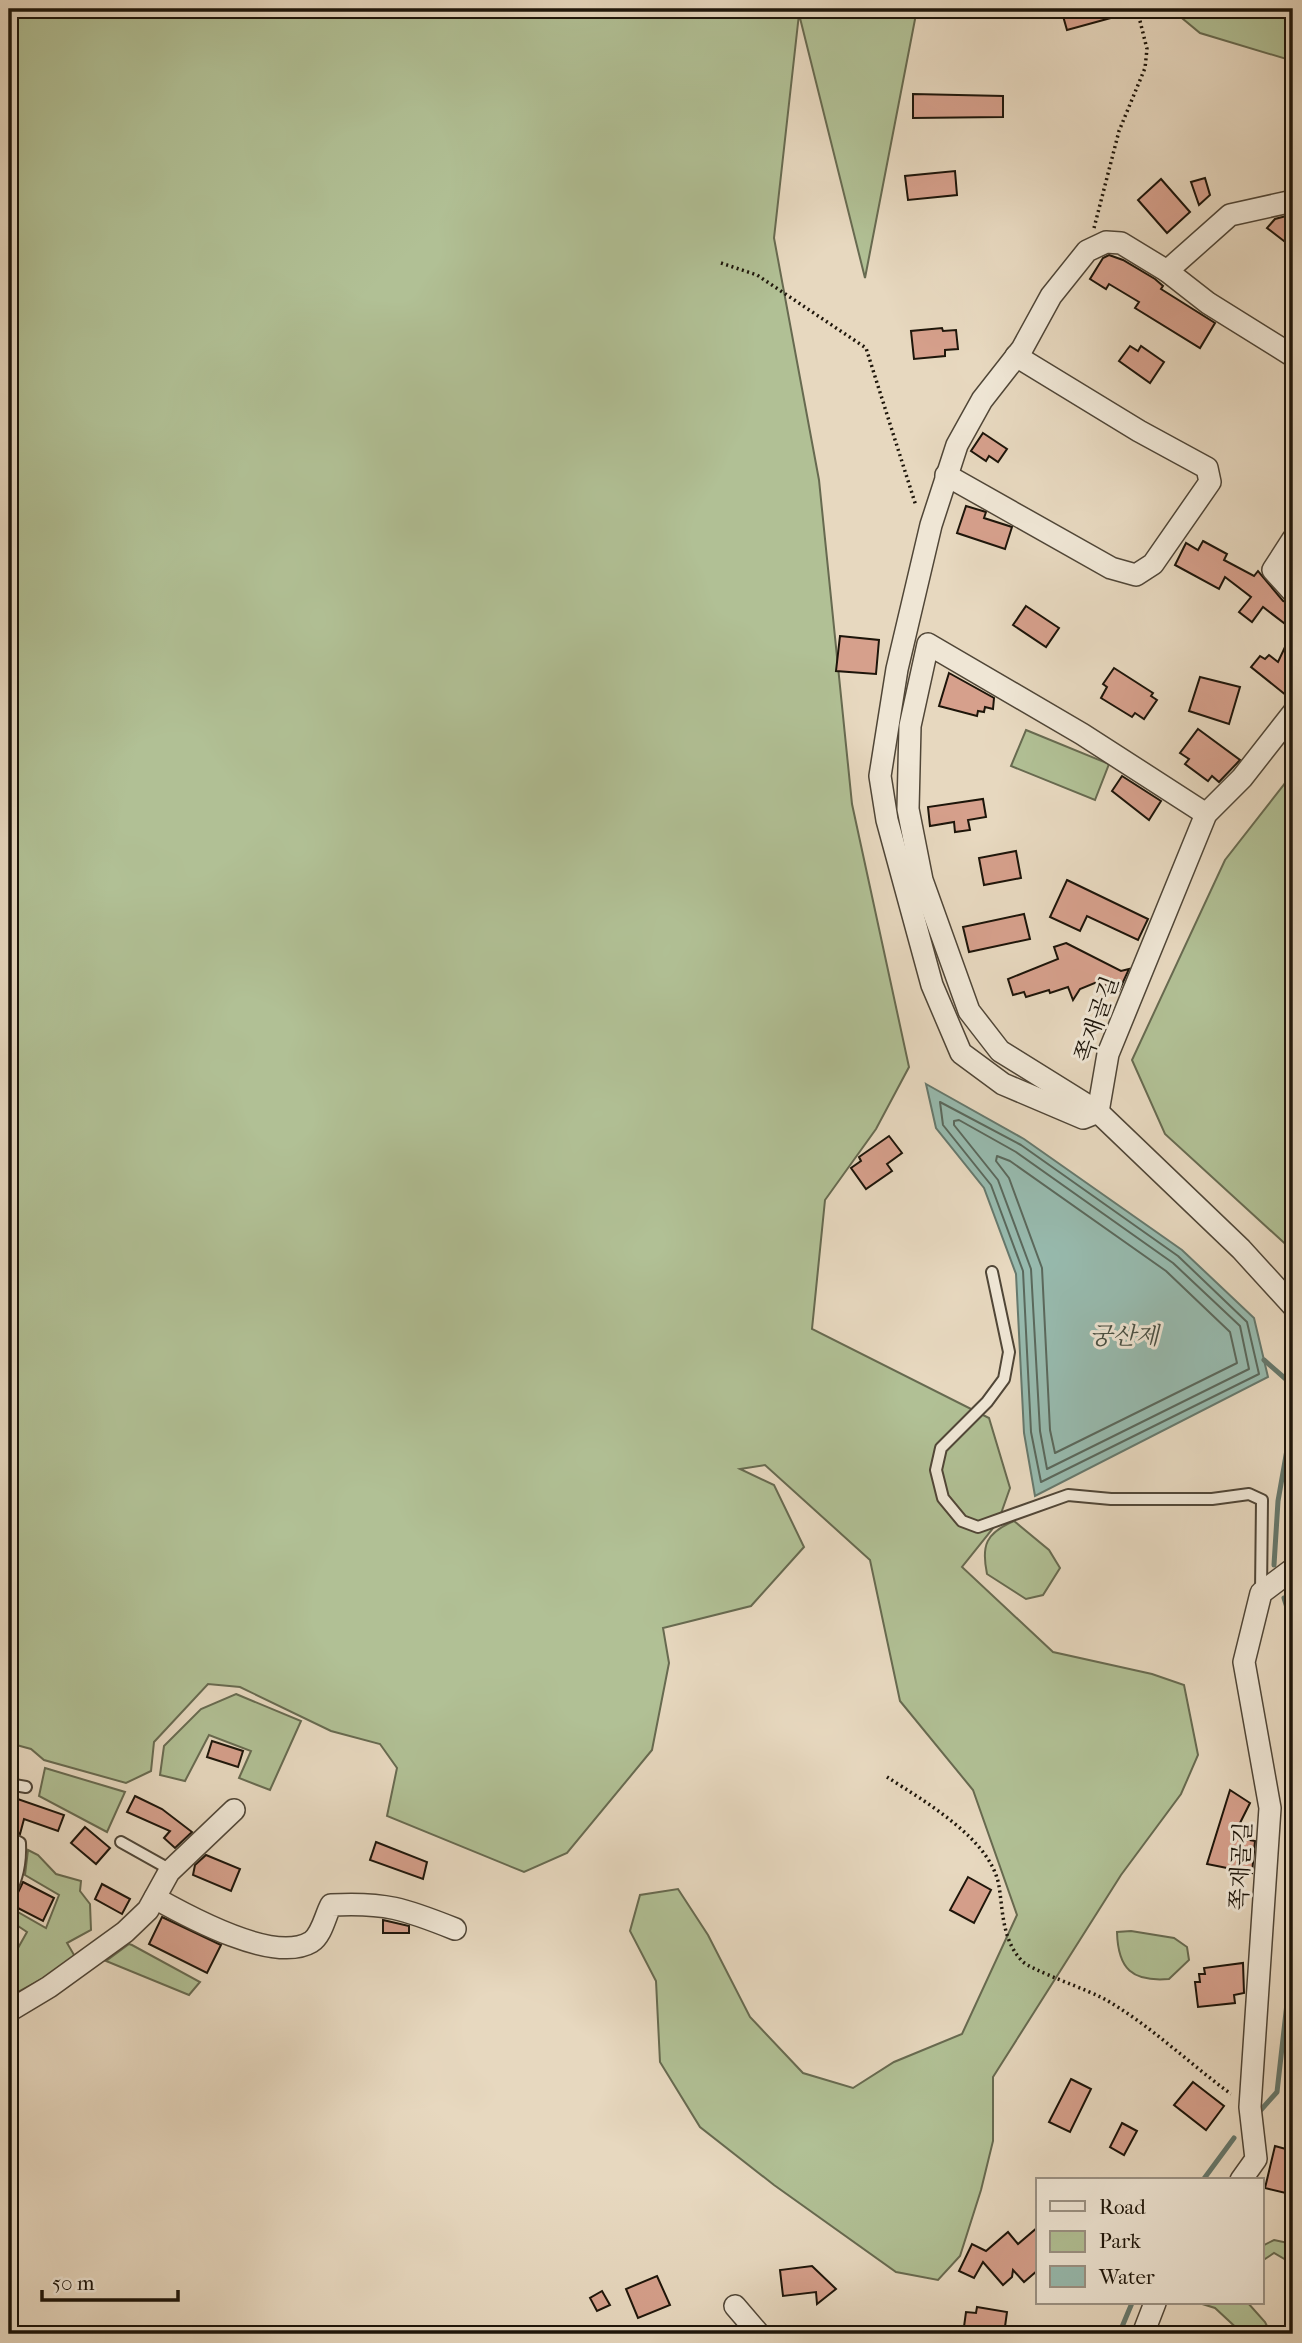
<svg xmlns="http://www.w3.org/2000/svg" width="1302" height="2343" font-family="'IM FELL French Canon','Noto Serif KR',serif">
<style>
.green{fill:#b1c095;stroke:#676a50;stroke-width:2}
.water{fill:#97baae;stroke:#66786c;stroke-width:2}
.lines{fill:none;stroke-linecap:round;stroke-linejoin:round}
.shore{stroke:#5a685c;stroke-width:2}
.stream{stroke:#66786c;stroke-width:5}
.building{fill:#d6a08c;stroke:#1d150a;stroke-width:2}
.service-casing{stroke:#504637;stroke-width:14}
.minor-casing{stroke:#504637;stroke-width:24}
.path{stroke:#1d150a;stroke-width:3.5;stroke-dasharray:2 3.5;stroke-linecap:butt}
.service{stroke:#efe6d5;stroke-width:10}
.minor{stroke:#efe6d5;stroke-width:21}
.labels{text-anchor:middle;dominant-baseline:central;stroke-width:6;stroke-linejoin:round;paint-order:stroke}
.street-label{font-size:23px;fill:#1d150a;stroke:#efe6d5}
.water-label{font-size:24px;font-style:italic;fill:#484f43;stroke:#efe6d5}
</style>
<rect width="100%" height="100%" fill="#e7d8bf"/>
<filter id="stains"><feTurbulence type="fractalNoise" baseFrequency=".00286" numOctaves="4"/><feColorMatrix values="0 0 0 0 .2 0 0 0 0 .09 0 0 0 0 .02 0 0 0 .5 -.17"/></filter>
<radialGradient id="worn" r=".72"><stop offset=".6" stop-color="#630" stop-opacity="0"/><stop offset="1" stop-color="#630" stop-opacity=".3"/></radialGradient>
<g class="green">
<path d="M9,9H917L865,278L799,14L774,238L819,480L852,804L909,1067L876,1129L825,1200L812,1329L989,1418L1010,1488L998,1522L962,1567L1053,1652L1152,1674L1184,1685L1198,1755L1181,1794L1121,1875L993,2077V2141L981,2190L960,2256L938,2280L896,2272L774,2185L700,2127L660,2062L656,1981L630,1931L640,1895L678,1889L708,1935L750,2017L803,2073L853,2088L894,2062L962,2034L1017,1915L973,1790L900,1701L870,1560L765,1465L740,1469L774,1485L804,1547L751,1606L663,1628L669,1663L652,1750L567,1853L524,1872L387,1816L397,1768L380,1744L331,1731L240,1687L208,1684L154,1742L151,1771L126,1783L44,1760L31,1749L9,1743Z"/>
<path d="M1171,9H1293V61L1200,33Z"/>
<path d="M1026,730L1109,764L1095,800L1011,766Z"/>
<path d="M1293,773V1251L1165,1134L1132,1060L1225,860Z"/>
<path d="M1014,1521L1049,1550L1060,1568L1043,1595L1026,1599L987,1574C981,1545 986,1533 1014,1521Z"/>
<path d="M236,1694L301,1721L270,1790L239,1778L251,1751L209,1735L185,1781L160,1775L164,1746L201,1709Z"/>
<path d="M45,1768L125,1792L107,1832L39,1796Z"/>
<path d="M28,1850L38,1855L56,1874L81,1881L80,1891L90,1904L91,1930L67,1943L77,1960L9,1997V1964L27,1932L9,1920V1907L46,1928L59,1895L25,1875Z"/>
<path d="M1131,1931L1174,1938L1187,1947L1189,1960L1169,1979C1132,1982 1118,1969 1117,1932Z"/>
<path d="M129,1944L132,1945L200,1982L189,1995L106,1961Z"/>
<path d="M1274,2240L1293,2244V2264L1274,2253L1262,2261V2246Z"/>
<path d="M1199,2303H1248L1265,2322L1271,2334H1243L1215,2308Z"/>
</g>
<path class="water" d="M926,1084L1024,1139L1182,1250L1254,1318L1268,1377L1035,1496L1024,1433L1016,1274L984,1188L936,1128Z"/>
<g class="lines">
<g class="shore">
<path d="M940,1102L1021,1145L1178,1256L1247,1322L1259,1374L1041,1482L1031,1432L1023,1271L991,1185L943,1125Z"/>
<path d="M959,1120L1016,1152L1173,1263L1240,1326L1249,1369L1047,1469L1040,1431L1031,1269L998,1180L954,1125V1121Z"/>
<path d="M997,1156L1010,1161L1166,1271L1230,1332L1237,1363L1055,1453L1050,1430L1042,1268L1009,1178L996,1161Z"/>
</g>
<g class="stream">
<path d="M1264,1360L1288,1381L1291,1427L1278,1501L1274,1565"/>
<path d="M1284,1598L1293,1627"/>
<path d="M1260,2111L1277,2092L1293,1950"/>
<path d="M1203,2180L1234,2138"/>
<path d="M1119,2334L1132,2303"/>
</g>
</g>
<g class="building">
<path d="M1061,9H1128L1129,13L1067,30Z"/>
<path d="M913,94L1003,96V117L913,118Z"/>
<path d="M955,171L957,195L908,200L905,176Z"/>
<path d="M1205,178L1210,195L1199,205L1191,182Z"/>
<path d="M1161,179L1190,212L1167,233L1138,200Z"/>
<path d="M1286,216L1293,221V248L1267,228L1275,219Z"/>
<path d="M1109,255L1123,260L1155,279L1163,286L1161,289L1215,323L1200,348L1135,308L1139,302L1109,284L1106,289L1090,279L1103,258Z"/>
<path d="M942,328L943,331L956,330L958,349L945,350V356L914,359L911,331Z"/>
<path d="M1130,346L1138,351L1141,346L1164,362L1150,383L1119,361Z"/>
<path d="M983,433L1007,449L998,462L989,456L986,461L971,451Z"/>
<path d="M966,506L986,512L984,518L1012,527L1005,549L957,533Z"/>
<path d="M1203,541L1227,554L1224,560L1254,576L1258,571L1283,601L1293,605V630L1263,607L1252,622L1239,612L1251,597L1225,577L1219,589L1175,565L1186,543L1198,550Z"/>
<path d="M1026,606L1059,628L1046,647L1013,625Z"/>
<path d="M1293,630V700H1292L1251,667L1260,656L1265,659L1269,655L1278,662Z"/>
<path d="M840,636L879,640L876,674L836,671Z"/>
<path d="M1114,668L1153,693L1151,696L1157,700L1144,719L1135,713L1132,717L1101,698L1107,687L1103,684Z"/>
<path d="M949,673L994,698L993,709L985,707L984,712L978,711L977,716L939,706Z"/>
<path d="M1200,677L1240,687L1229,724L1189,711Z"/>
<path d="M1198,729L1240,760L1219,782L1212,776L1208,781L1185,764L1189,759L1180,753Z"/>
<path d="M1122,776L1161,801L1149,820L1112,791Z"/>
<path d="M983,799L986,817L968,820L970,830L955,832L954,822L930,826L928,807Z"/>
<path d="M1016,851L1021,878L984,885L979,858Z"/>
<path d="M1067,880L1148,919L1138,940L1087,916L1080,931L1050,917Z"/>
<path d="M1024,914L1030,939L969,952L963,927Z"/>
<path d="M1066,943L1121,971L1129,969L1119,991L1097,982L1080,989L1073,1000L1068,987L1050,993L1049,990L1026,997L1024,992L1013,995L1008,979L1058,959L1054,947Z"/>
<path d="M889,1136L902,1153L887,1164L892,1171L866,1189L851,1168L861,1161L859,1157Z"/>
<path d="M212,1741L243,1751L238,1767L207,1757Z"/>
<path d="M1230,1790L1250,1803L1233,1837L1255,1841L1252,1873L1207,1864Z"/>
<path d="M9,1796L64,1815L58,1831L24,1819L20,1834L9,1829Z"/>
<path d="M135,1796L162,1809L192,1832L175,1848L164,1838L170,1831L127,1812Z"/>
<path d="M85,1827L110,1848L96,1864L71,1843Z"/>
<path d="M376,1842L427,1862L423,1879L370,1860Z"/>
<path d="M206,1855L240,1869L231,1891L193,1875L195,1865Z"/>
<path d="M968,1877L991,1890L974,1923L950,1910Z"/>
<path d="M23,1882L54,1898L43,1921L12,1905Z"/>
<path d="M102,1884L130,1899L122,1914L95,1899Z"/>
<path d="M162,1917L221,1945L207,1973L149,1944Z"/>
<path d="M383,1920L409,1926V1933H383Z"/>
<path d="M1243,1963L1244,1993L1234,1995L1235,2003L1198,2007L1195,1982H1200L1199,1974H1205L1204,1968Z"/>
<path d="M1071,2079L1091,2089L1070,2132L1049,2122Z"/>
<path d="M1193,2082L1224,2106L1206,2130L1174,2105Z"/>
<path d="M1122,2123L1137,2131L1124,2155L1110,2147Z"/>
<path d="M1275,2146L1293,2151L1290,2194L1265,2188Z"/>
<path d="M1038,2227V2270L1024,2282L1013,2270L1012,2277L1003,2285L983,2262L974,2278L959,2271L972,2244L986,2251L1008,2232L1018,2244Z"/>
<path d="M812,2266L836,2289L817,2304L816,2292L783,2296L780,2270Z"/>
<path d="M657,2276L670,2305L638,2318L626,2289Z"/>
<path d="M602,2291L610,2305L597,2311L590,2298Z"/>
<path d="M977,2307L1007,2312L1004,2334H963L966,2312L976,2313Z"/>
</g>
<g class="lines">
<defs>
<g id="service">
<path d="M992,1272L1009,1352L1004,1379L987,1402L941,1448L936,1470L943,1498L962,1521L978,1527L1068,1495L1111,1499H1212L1249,1494L1262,1500L1261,1593"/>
<path d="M9,1784L26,1787"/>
<path d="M9,1837L20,1843C21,1864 17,1878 9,1896"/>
<path d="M121,1842L171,1870"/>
</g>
<g id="minor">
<path d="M1167,271L1208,303L1293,356"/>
<path d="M946,475L1111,568L1136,575L1153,564L1210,482L1207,468L1139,431L1016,356"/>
<path d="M1293,539L1273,570L1293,592"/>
<path d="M1206,814L1082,734L928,644L910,726L908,809L922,880L969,1011L1000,1051L1098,1112L1241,1249L1293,1306"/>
<path d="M1098,1112L1083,1118L1003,1084L961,1053L932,985L887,820L880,776L897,669L931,525L957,445L982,400L1022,349L1051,296L1087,251L1106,242L1121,243L1167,271L1230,215L1293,201"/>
<path d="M1098,1112L1108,1054L1206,814L1242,778L1293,713"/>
<path d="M155,1898C187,1916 274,1964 311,1942C322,1935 325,1916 331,1905C385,1902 405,1909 455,1929"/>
<path d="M9,2011L49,1987L125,1932L148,1910L169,1872L234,1810"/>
<path d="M1241,2180L1256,2159L1250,2107L1270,1808L1244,1662L1261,1593L1293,1569"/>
<path d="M735,2306L759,2334"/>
<path d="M1143,2334L1155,2303"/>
</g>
</defs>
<use href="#service" class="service-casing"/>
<use href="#minor" class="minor-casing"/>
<g class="path">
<path d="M1094,228L1119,131L1145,68L1147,49L1137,9"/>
<path d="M721,263L757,275L866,348L916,506"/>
<path d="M887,1777C924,1801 991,1839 999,1886C1003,1911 1002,1940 1022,1961C1032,1971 1090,1990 1108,2001C1152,2027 1190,2064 1231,2094"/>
</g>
<use href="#service" class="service"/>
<use href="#minor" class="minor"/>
</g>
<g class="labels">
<g class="street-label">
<text transform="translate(1097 1019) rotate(-71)">쪽재골길</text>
<text transform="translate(1241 1866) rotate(-87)">쪽재골길</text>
</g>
<g class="water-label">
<text x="1124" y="1336">궁산제</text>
</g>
</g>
<rect width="1302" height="2343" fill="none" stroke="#e7d8bf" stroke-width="35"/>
<rect x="10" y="10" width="1281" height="2322" fill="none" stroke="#1d150a" stroke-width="3.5"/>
<rect x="18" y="18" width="1267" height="2308" fill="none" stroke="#1d150a" stroke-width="2"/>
<rect x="1036" y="2178" width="228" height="126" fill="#efe6d5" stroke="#9b9284" stroke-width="2"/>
<rect x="1050" y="2201" width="35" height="10" fill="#efe6d5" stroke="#9b9284" stroke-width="2"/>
<text x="1099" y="2214" font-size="21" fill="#1d150a">Road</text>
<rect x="1050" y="2231" width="35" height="21" fill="#b1c095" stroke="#9b9284" stroke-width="2"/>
<text x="1099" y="2248" font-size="21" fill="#1d150a">Park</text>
<rect x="1050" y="2266" width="35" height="21" fill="#97baae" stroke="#9b9284" stroke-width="2"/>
<text x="1099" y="2284" font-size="21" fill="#1d150a">Water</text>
<path d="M42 2290v10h136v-10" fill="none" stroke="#1d150a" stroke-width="3.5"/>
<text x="52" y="2290" font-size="21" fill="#1d150a" stroke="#efe6d5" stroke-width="5" paint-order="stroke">50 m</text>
<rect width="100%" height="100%" filter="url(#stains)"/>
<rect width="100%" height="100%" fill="url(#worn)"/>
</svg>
